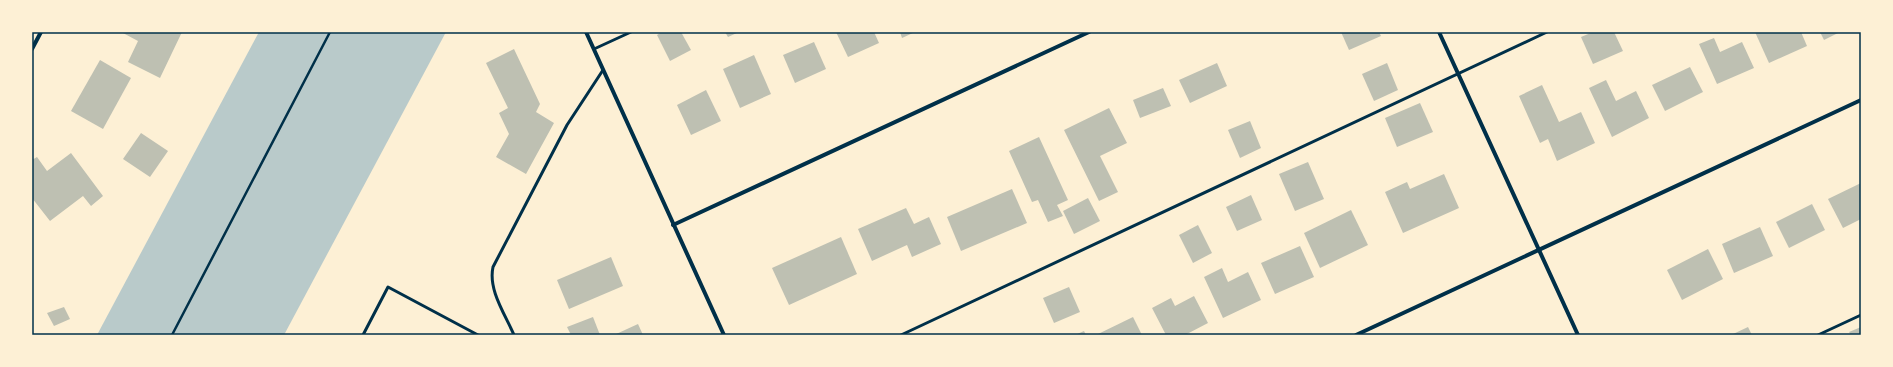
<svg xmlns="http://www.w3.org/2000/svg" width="1893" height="367" font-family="'Asap Condensed',sans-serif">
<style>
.green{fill:#b9caca}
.building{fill:#bec0b2}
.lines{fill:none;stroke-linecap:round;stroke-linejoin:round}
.path{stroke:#003049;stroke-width:2.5}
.service{stroke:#003049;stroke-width:3}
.minor{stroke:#003049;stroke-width:4}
.neatline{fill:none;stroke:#003049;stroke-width:1.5}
</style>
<rect width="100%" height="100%" fill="#fdf0d5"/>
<path class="green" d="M259,32H446L284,335H97Z"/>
<g class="building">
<path d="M124,32H182L160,78L128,62L138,41L123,33Z"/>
<path d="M662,32H681L691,50L670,61L657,35Z"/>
<path d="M725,32H739L728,37Z"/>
<path d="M836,32H874L879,43L848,57Z"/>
<path d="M900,32H915L902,38Z"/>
<path d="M1341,32H1379L1381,36L1349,50Z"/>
<path d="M1593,32H1614L1623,51L1593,64L1581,37Z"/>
<path d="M1755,32H1801L1807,46L1769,63Z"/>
<path d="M1820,32H1840L1824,40Z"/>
<path d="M1714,38L1720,52L1742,42L1754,68L1717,84L1699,44Z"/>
<path d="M814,42L826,69L795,83L783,55Z"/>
<path d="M514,49L540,104L536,112L554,123L526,174L496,157L509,134L499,113L508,108L486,63Z"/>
<path d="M754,55L771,94L740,108L723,69Z"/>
<path d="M100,60L131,78L103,129L71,111Z"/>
<path d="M1217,63L1227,86L1190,103L1179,80Z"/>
<path d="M1387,63L1398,90L1374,101L1362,74Z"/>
<path d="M1690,67L1703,92L1665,111L1652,85Z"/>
<path d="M1606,80L1616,101L1636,91L1649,118L1612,137L1589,88Z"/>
<path d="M1542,85L1559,122L1581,112L1595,143L1557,161L1548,139L1540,143L1519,96Z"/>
<path d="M1163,88L1171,106L1140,118L1133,100Z"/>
<path d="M706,90L721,121L691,135L677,105Z"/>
<path d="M1420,103L1433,132L1397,147L1385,118Z"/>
<path d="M1109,108L1127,143L1100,156L1118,192L1099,201L1064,130Z"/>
<path d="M1250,121L1261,148L1240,158L1228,130Z"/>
<path d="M141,133L168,151L150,177L123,159Z"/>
<path d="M1039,137L1068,200L1057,205L1063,216L1048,222L1038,200L1032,202L1009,151Z"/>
<path d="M71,153L103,196L91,206L83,196L50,221L32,198V160L37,157L47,171Z"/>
<path d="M1308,162L1324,199L1295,211L1279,174Z"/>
<path d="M1444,174L1459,208L1403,233L1385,192L1407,182L1410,189Z"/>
<path d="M1861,183V219L1843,228L1828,199Z"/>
<path d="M1012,189L1027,223L961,251L947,217Z"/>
<path d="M1251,195L1262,220L1237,231L1226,207Z"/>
<path d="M1088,198L1100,221L1074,234L1063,211Z"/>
<path d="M1812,204L1825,230L1789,248L1776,222Z"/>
<path d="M906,208L914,224L929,217L941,244L912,257L907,245L872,261L858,229Z"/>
<path d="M1351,210L1368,245L1320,268L1304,233Z"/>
<path d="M1198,225L1212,253L1193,263L1179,235Z"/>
<path d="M1760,227L1773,256L1734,273L1722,244Z"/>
<path d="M841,237L857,274L789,305L772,268Z"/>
<path d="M1300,246L1314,277L1275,294L1261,263Z"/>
<path d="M1708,249L1723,279L1682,300L1667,270Z"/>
<path d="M611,257L623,286L569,309L557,280Z"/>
<path d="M1222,268L1228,282L1248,272L1261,300L1223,318L1204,277Z"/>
<path d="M1069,287L1080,312L1054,323L1043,298Z"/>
<path d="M1194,296L1208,323L1185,335H1166L1152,308L1171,298L1175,306Z"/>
<path d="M64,307L70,319L54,326L47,313Z"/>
<path d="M593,317L600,335H571L567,327Z"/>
<path d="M1133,317L1142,335H1096Z"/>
<path d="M638,324L643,335H614Z"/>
<path d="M1748,327L1752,335H1731Z"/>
<path d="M1861,327V335H1851L1849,332Z"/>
<path d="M1084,331L1086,335H1075Z"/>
</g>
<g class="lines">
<path class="path" d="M172,335L330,32"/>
<g class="service">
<path d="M594,49L631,32"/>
<path d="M363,335L388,287L478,335"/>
<path d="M514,335C505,314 488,290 493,267L567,125L603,70"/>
<path d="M901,335L1547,32"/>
<path d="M1818,335L1861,315"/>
</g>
<g class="minor">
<path d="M586,32L724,335"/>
<path d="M1439,32L1578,335"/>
<path d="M32,49L41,32"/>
<path d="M673,225L1089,32"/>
<path d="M1356,335L1861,100"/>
</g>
</g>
<rect width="1893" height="367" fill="none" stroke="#fdf0d5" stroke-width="66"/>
<rect x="33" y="33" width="1827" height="301" class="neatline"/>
</svg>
